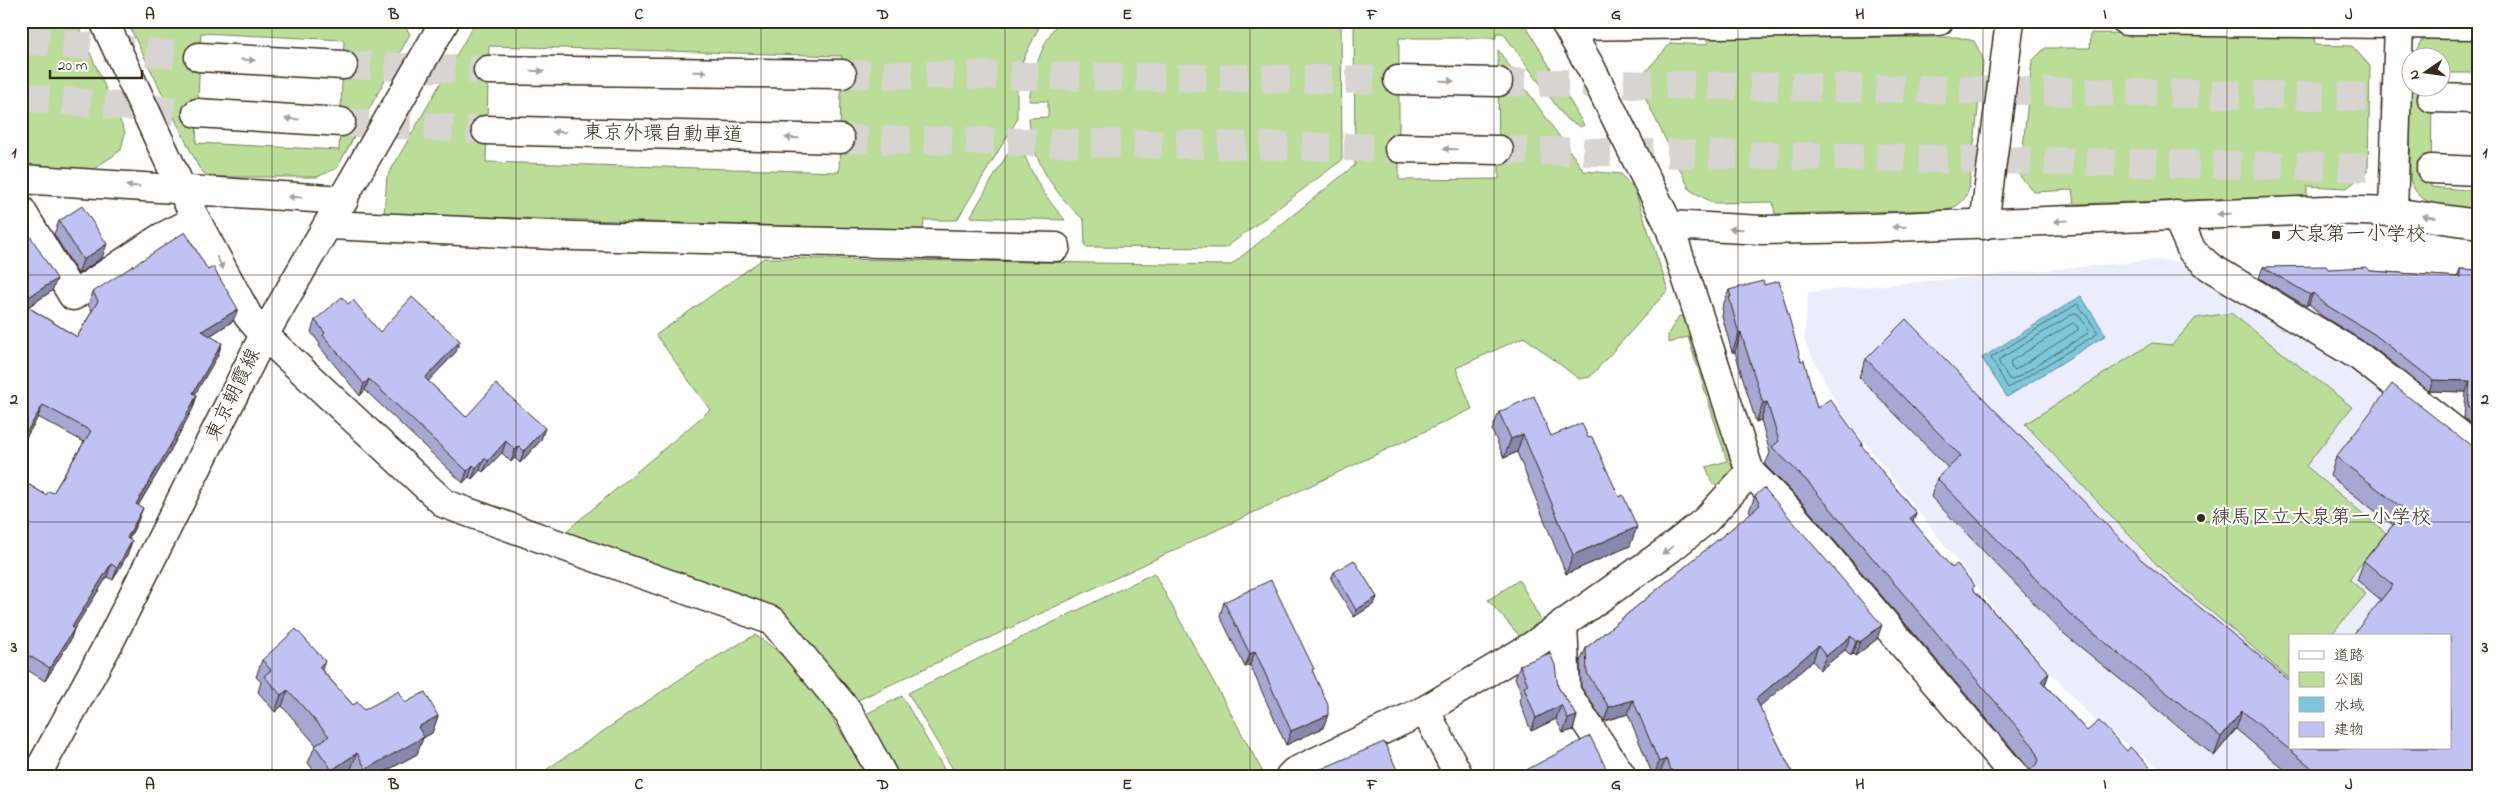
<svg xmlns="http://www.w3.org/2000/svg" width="2499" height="797" font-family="'Indie Flower','Klee One',sans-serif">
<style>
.built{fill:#ecedfc}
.green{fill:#bade98;stroke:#7a845b;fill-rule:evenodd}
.water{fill:#7cc7db;stroke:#62888f}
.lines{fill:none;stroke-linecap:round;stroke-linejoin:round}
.shore{stroke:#55696a;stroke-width:1}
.highway-tunnel{stroke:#d8d4d2;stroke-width:28;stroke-dasharray:28 14;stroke-linecap:butt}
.street-casing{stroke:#3b2a1e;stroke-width:31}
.secondary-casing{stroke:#3b2a1e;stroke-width:31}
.highway-casing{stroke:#3b2a1e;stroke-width:31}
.street{stroke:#fff;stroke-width:28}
.secondary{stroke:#fff;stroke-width:28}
.highway{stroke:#fff;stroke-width:28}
.wall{fill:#a6a7d2;stroke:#3b2a1e}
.shaded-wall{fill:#8788ab;stroke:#3b2a1e}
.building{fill:#c1c2f4;stroke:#3b2a1e}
.oneway{fill:#a79f9a}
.grid{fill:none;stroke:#3b2a1e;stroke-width:1;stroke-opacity:0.55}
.poi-dot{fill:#3b2a1e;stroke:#fff;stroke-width:2}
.labels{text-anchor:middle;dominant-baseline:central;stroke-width:4.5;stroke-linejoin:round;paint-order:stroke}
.street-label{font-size:20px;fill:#3b2a1e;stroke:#fff}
.poi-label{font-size:20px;fill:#3b2a1e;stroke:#fff;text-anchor:start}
.neatline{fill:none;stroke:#3b2a1e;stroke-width:2}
.grid-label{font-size:16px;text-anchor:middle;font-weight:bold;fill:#3b2a1e}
</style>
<rect width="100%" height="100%" fill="#fff"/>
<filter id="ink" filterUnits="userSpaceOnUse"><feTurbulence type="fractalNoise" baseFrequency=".02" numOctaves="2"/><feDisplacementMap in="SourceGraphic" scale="10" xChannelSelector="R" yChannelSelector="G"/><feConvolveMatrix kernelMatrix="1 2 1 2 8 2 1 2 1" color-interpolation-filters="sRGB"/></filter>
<g filter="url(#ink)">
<path class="built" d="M2156,260L2181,262L2356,371L2478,467L2429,636H2290V748L2324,776H2170L2096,722L2003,620L1841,412L1804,341L1808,292Z"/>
<g class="green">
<path d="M21,21H76L125,132L121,150L91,171L21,165Z"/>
<path d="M129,21H401L410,34L337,168L317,177H215L206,175L199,168L130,28ZM201,33L344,40L339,150L196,143Z"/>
<path d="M476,21H1042L1023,60L1017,82V120L957,220H924L923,230L384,214L387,177ZM489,46L842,56L839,172L486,162Z"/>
<path d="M1059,21H1341L1342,160L1225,248L1085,247L1084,220C1054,193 1031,160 1029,118L1048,117V101H1029C1033,71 1041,45 1059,21Z"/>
<path d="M1354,21H1523L1584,125L1581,127L1566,119L1503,33H1496V38H1399V180L1499,179L1498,50L1584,171L1621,174L1635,191L1668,290L1590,377L1579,379L1524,337L1456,368L1472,409L856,701L782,610L564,533L710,410L656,335L764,258L1231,265L1355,165Z"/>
<path d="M2091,33L2314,36L2315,45L2352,46L2370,66L2368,171L2347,188L2307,186V196L2074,204L2072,190L2034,192L2020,176L2032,61L2045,48H2090Z"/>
<path d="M1957,37L1974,41L1982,56L1983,65L1969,188C1966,200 1959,206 1947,210L1775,214L1773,202L1713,203L1690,190L1637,81L1671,43L1702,45L1708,43L1709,38Z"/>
<path d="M2478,38V73H2442V58H2412L2421,41L2428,39Z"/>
<path d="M2411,59L2412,88H2432L2431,187L2478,191V211C2451,207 2419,210 2410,179Z"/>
<path d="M1018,136C1028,169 1042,194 1065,220L970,217Z"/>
<path d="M2231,313L2352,407L2306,466L2386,533L2349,579L2366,594L2330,636H2290V679L2160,568L2025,424L2152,343L2172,345L2196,318Z"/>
<path d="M1679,316H1686L1735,465L1720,487L1712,483L1706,467L1727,461L1688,337L1668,343V334Z"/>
<path d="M1154,573L1265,776H957L908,693Z"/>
<path d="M1519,580L1544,626L1523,640L1488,600Z"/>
<path d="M755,635C807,667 836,725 867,776H537L695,669Z"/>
<path d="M902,696L948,776H900L866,714Z"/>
</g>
<path class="water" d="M2081,296L2106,335L2007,397L1982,358Z"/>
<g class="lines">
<g class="shore">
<path d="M2078,304L2097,331V334L2008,388L1991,358Z"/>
<path d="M2075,313L2078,314L2089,330L2088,333L2013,380L2009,379L1999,363V360Z"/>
<path d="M2073,323L2078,327V330L2015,370L2012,369L2010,362Z"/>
</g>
<g class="highway-tunnel">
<path d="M21,40L199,57"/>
<path d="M343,65L488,70"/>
<path d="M842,74L1398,80"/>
<path d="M1498,82L2432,98"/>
<path d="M21,97L197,113"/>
<path d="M341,122L486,130"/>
<path d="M840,139L1399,148"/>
<path d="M1499,150L2431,169"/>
</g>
<defs>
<g id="street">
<path d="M21,210L73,296L162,237L196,220L248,316L264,335L445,504L773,621L849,713L883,776"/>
<path d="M2176,215L2192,251L2210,267L2360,357L2478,449"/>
<path d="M328,225L575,236L1056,247"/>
<path d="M1669,225L1750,472L1787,509L2015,776"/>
<path d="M1563,623L1566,692L1622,776"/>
<path d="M1425,710L1459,776"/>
<path d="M1290,776L1294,772L1425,710L1532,646L1671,548L1706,520L1750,472"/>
</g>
<g id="secondary">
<path d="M104,21L196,220"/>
<path d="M1564,21L1591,68L1669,225L1763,230L1870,228L2327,210L2393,212L2478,224"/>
<path d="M2126,21L2478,25"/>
<path d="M1568,26L1939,21"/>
<path d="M21,179L344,200"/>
<path d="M2393,212L2399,23"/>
<path d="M1984,225L2010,21"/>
<path d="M36,776L111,639L264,335L445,21"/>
</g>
<g id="highway">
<path d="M199,57L343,65"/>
<path d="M488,70L842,74"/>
<path d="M1398,80L1498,82"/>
<path d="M2432,98L2478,99"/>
<path d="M197,113L341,122"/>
<path d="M486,130L840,139"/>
<path d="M1399,148L1499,150"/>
<path d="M2431,169L2478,171"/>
</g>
</defs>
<use href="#street" class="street-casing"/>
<use href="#secondary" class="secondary-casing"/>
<use href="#highway" class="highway-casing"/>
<use href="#street" class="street"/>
<use href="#secondary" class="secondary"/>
<use href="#highway" class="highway"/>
</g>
<g class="wall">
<path d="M21,221L52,291L28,307L77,337L92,311L88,305L93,292L233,321L210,336L222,343L218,355L195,394L197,395L193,408L167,457L138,506V521L129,539L132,541L128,553L113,580L107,577L74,629L70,641L45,681L21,666V480L46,495L53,493L84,442L38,417L21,446Z"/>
<path d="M59,221L102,258L78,274L54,234Z"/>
<path d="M2263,267L2370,271L2457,277L2460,269L2478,270V430L2464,418L2466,392L2429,391L2370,345L2322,316L2309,304L2306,306L2259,278Z"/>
<path d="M1764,285L1801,361L1817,408L1863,444L1862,447L1916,513L1913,522L1952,568L1974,590L2049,673L2045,685L2087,731L2127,751L2159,776L2029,770L2027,766L1799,499L1765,465L1770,453L1761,420L1756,422L1735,352H1732L1722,316L1723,312L1722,308L1729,290Z"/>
<path d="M348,304L380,332L456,352L428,381L466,417L541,440L520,463L515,458L511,462L502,453L483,472L480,470L472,479L469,477L463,483L365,390L360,396L319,346L320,344L311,332L315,320Z"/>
<path d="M1866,359L2290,748L2381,600L2357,580L2364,561L2393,525L2330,476L2336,457L2478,451V776H2292L2236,729L2214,756L2062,632L1931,497L1937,478L1948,468L1859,377Z"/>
<path d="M1499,412L1551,436L1630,546L1566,574L1517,452L1504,458L1492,430Z"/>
<path d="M1755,496L1877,639L1855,656L1853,654L1851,656L1845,650L1820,670L1813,661L1759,706L1794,776H1662L1660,773L1653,776L1628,714L1604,721L1581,687L1580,662L1586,648L1751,513L1749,511Z"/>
<path d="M1334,572L1377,597L1374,604L1354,617L1331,579Z"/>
<path d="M1224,602L1313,672L1323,728L1286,745L1250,665L1245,667L1220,616Z"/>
<path d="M262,660L322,670L353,705L364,710L405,703L438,716L432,733L423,738L417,754L377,776H354L351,769L342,776H318L308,763L315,746L316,745L282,706L275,712L258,692L261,682L256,677Z"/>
<path d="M1520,665L1558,687L1577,716L1573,730L1563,733L1556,719L1531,731L1519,700L1522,694L1515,678Z"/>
<path d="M1321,769L1400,776H1319Z"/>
</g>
<g class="shaded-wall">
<path d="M107,244L102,258L78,274L83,260Z"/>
<path d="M57,279L52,291L21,311V302Z"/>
<path d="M2313,293L2309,304L2306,306L2310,295Z"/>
<path d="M238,309L233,321L197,344L202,331Z"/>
<path d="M1741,333L1735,352H1732L1739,334Z"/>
<path d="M460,341L456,352L420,390L425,378Z"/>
<path d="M222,343L218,355L189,405L193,393Z"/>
<path d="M369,379L365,390L360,396L364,384Z"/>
<path d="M2433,380L2470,381L2466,392L2429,391Z"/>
<path d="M197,395L193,408L167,457L131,517L136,504Z"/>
<path d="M1767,402L1761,420L1756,422L1763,403Z"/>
<path d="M43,405L38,417L21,446V441Z"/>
<path d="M545,428L541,440L520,463L524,451Z"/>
<path d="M1523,434L1517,452L1504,458L1511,439Z"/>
<path d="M506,441L502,453L483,472L488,461Z"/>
<path d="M519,446L515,458L511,462L515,450Z"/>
<path d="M485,458L480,470L472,479L476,468Z"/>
<path d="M473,465L469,477L463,483L467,471Z"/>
<path d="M143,508L138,521L123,550L127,538Z"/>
<path d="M1916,513L1909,532L1910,518Z"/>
<path d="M1637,527L1630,546L1566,574L1573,555Z"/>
<path d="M132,541L128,553L113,580L117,568Z"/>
<path d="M111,564L107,577L67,640L72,627Z"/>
<path d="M1377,597L1374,604L1354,617L1356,610Z"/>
<path d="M1882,625L1877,639L1855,656L1860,642Z"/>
<path d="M74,629L70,641L45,681L50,668Z"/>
<path d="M1851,636L1845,650L1820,670L1826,656Z"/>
<path d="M1858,640L1853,654L1851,656L1856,642Z"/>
<path d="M1818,646L1813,661L1751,714L1756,699Z"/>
<path d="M1255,651L1250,665L1245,667L1250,654Z"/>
<path d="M325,661L319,678V667Z"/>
<path d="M2049,673L2042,692L2041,681Z"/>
<path d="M288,690L282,706L275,712L281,695Z"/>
<path d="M1633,700L1628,714L1604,721L1609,707Z"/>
<path d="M1561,705L1556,719L1531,731L1536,718Z"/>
<path d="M2242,711L2236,729L2214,756L2221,737Z"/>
<path d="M1328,715L1323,728L1286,745L1291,731Z"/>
<path d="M438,716L432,733L423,738L417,754L377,776H363L366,769L418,727Z"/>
<path d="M1577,716L1573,730L1563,733L1568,719Z"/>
<path d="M357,753L351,769L342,776H330L332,770Z"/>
<path d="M1666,759L1660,773L1654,776L1659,762Z"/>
</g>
<g class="building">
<path d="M82,206L107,244L83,260L59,221Z"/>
<path d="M21,221L57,279L21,302Z"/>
<path d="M185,232L208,270L213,267L238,309L202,331L222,343L193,393L197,395L171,444L136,504L143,508L127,538L132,541L117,568L111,564L72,627L74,629L50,668L21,651V480L46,495L49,491L53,493L91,431L43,405L21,441V303L77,337L98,301L93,292Z"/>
<path d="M2326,266L2328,269L2367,267L2370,271L2460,277V269L2478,270V416L2468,407L2470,381L2433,380L2374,334L2326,305L2313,293L2310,295L2263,267Z"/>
<path d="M1763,281L1764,285L1779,281L1801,361L1804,360L1817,408L1830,399L1863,444L1861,445L1916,513L1910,518L1952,568L1957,564L1975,586L1972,588L2049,673L2041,681L2087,731L2099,721L2127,751L2130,747L2159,776H2018L2023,773L2032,769L2039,761L2034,747L1806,480L1772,447L1779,441L1767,402L1763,403L1741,333L1739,334L1729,297H1731L1729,290Z"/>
<path d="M342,297L348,304L353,300L380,332L412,297L460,341L425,378L466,417L496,384L545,428L524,451L519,446L515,450L506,441L488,461L485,458L476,468L473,465L467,471L369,379L364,384L323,335L325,333L315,320Z"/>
<path d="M1906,319L2137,556L2290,681V748H2450V636H2352L2393,585L2364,561L2405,510L2336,457L2392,384L2478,451V776H2322L2242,711L2221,737L2069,613L1937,478L1961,456L1866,359Z"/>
<path d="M1534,396L1551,436L1582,423L1588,438L1592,437L1619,497L1623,495L1637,527L1573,555L1523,434L1511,439L1499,412Z"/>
<path d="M1764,488L1882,625L1860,642L1858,640L1856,642L1851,636L1826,656L1818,646L1756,699L1794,776H1674L1666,759L1659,762L1633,700L1609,707L1587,673L1586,648L1760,505L1755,496Z"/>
<path d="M1354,560L1377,597L1356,610L1334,572Z"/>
<path d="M1271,580L1314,669L1312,670L1328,705V715L1291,731L1255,651L1250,654L1224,602Z"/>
<path d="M296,629L325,661L319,667L353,705L357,702L364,710L399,691L405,703L425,692L438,716L418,727L424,737L366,769L357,753L332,770L315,746L329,736L288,690L281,695L264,676L271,670L262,660Z"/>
<path d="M1550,653L1555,665L1558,687L1577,716L1568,719L1561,705L1536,718L1524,687L1528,685L1520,665Z"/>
<path d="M1590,736L1610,776H1515Z"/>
<path d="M1384,742L1400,776H1325L1321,769Z"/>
</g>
<defs><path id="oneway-solid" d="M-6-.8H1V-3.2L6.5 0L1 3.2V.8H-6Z" transform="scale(1.25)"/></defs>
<g class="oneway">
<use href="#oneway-solid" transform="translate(248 60) rotate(3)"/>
<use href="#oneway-solid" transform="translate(537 71) rotate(1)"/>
<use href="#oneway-solid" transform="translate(700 72) rotate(1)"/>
<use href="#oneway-solid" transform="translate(1447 81) rotate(1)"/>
<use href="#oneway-solid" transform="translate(292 119) rotate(-176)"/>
<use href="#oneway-solid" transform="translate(559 132) rotate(-179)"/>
<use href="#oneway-solid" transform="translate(792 138) rotate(-179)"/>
<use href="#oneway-solid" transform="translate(1450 149) rotate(-179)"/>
<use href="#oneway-solid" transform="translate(133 186) rotate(-176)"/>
<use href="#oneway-solid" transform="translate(295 197) rotate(-177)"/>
<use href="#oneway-solid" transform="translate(2224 214) rotate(178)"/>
<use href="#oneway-solid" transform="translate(2429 217) rotate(-172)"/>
<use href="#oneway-solid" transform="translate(2061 221) rotate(177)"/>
<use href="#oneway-solid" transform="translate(1899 227) rotate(178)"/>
<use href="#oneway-solid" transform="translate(1736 229) rotate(-178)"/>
<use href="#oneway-solid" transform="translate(220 263) rotate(62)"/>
<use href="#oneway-solid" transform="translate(1668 550) rotate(144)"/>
</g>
</g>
<path class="grid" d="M272,21V776M516,21V776M761,21V776M1005,21V776M1250,21V776M1494,21V776M1738,21V776M1983,21V776M2227,21V776M21,275H2478M21,522H2478"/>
<g class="poi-dot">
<rect x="2271" y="230" width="10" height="10" rx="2.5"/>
<circle cx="2201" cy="518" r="5"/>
</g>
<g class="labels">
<g class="street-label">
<text transform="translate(663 135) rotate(1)">東京外環自動車道</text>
<text transform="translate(234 395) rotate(-64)">東京朝霞線</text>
</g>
<g class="poi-label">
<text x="2286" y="235">大泉第一小学校</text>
<text x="2211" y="518">練馬区立大泉第一小学校</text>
</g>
</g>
<rect width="2499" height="797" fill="none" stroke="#fff" stroke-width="55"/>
<rect x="2289" y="634" width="162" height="115" fill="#ffffff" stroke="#b1aaa5"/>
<rect x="2299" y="651" width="25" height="8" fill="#ffffff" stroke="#b1aaa5"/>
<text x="2334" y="660" font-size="15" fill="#3b2a1e">道路</text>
<rect x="2299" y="672" width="25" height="15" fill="#bade98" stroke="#b1aaa5"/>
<text x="2334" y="684" font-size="15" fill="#3b2a1e">公園</text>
<rect x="2299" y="697" width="25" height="15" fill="#7cc7db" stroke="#b1aaa5"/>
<text x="2334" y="710" font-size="15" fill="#3b2a1e">水域</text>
<rect x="2299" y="722" width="25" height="15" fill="#c1c2f4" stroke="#b1aaa5"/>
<text x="2334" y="734" font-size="15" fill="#3b2a1e">建物</text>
<g transform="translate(2426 72) rotate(257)"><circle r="24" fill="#ffffff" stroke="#b1aaa5"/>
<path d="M0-4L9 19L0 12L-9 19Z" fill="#3b2a1e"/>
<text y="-8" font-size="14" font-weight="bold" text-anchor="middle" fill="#3b2a1e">N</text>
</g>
<path d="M50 70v8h92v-8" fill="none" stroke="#3b2a1e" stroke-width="2.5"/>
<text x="58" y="70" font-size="15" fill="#3b2a1e" stroke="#ffffff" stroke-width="4" paint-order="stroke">20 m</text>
<rect x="28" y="28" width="2444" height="742" class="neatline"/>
<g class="grid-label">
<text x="150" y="19">A</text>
<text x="394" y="19">B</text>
<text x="639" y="19">C</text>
<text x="883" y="19">D</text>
<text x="1127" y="19">E</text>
<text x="1372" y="19">F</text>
<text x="1616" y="19">G</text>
<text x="1860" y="19">H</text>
<text x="2105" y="19">I</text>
<text x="2349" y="19">J</text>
<text x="14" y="157">1</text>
<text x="2485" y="157">1</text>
<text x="14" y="404">2</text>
<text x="2485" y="404">2</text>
<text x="14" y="652">3</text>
<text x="2485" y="652">3</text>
<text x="150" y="789">A</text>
<text x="394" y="789">B</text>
<text x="639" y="789">C</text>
<text x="883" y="789">D</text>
<text x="1127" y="789">E</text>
<text x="1372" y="789">F</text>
<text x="1616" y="789">G</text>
<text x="1860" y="789">H</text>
<text x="2105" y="789">I</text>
<text x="2349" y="789">J</text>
</g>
</svg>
